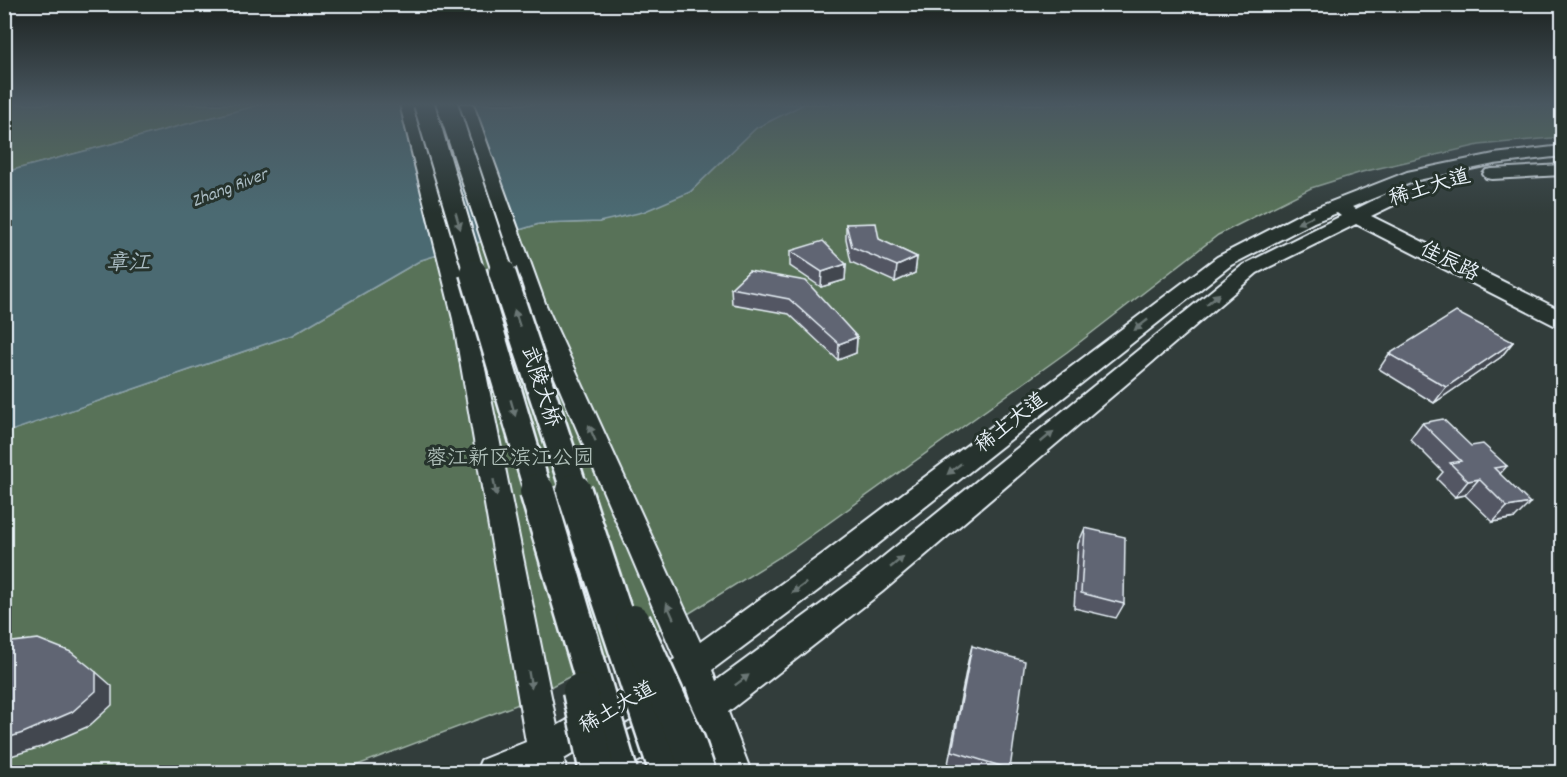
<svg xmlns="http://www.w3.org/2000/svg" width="1567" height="777" font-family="Dekko,'LXGW WenKai TC',sans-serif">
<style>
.green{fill:#587258;stroke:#a0b2a8;stroke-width:1.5}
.water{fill:#4b6a72;stroke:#8aa0a8;stroke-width:1.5}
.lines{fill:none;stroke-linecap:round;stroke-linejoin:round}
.secondary-casing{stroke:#e8f1f8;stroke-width:4}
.secondary{fill:#26332d;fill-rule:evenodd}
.primary-bridge-far2-casing{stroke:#e8f1f8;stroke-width:24;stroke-linecap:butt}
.primary-bridge-far1-casing{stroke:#e8f1f8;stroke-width:31;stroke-linecap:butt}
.primary-bridge-casing{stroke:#e8f1f8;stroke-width:39;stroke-linecap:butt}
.primary-bridge-far2{stroke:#26332d;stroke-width:20}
.primary-bridge-far1{stroke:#26332d;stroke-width:26}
.primary-bridge{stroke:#26332d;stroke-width:34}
.wall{fill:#535763;stroke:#e8f1f8;stroke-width:1.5}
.shaded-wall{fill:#434750;stroke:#e8f1f8;stroke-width:1.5}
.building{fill:#606573;stroke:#e8f1f8;stroke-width:1.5}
.oneway{fill:#6a7674}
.labels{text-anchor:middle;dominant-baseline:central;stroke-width:6;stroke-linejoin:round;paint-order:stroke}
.far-water-label{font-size:18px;font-style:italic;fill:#a9bbc2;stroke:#26332d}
.street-label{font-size:21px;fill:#e8f1f8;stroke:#26332d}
.park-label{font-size:21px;fill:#aebeb8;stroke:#26332d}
.water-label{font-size:22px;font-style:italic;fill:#a9bbc2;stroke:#26332d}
</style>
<rect width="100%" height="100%" fill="#323d3b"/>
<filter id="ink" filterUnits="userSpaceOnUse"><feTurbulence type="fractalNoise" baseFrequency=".0167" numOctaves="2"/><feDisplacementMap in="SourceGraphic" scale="12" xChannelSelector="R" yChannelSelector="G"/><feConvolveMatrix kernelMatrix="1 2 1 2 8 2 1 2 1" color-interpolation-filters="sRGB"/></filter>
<g filter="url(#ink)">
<g class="green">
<path d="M5,104H263L5,172Z"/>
<path d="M804,104H1562V137L1479,145L1362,172L1311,188L1218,235L1067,352L791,550L688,614L516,705L339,772H5L4,433L292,335L421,260L539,224L599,222L690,192L756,128Z"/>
</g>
<path class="water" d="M263,104H804L756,128L690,192L643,212L599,222L539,224L421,260L292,335L5,433V172Z"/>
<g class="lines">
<defs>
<g id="secondary">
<path d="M400,104H416L475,319L557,726L675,659L523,303L457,104H473L545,303L700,642L824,553L1217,257L1300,214L1407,172L1494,154L1562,146V156L1494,164L1418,180L1352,207L1356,209L1388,193H1402L1404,197L1402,201L1371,216L1562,311V327L1554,325L1356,224L1257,273L882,592L728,712L751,772H717L701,728L618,772H588L584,763L589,751L690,699L686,687L564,759L566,772H476L481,760L526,742L453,319ZM1337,213L1341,216L1243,265L862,574L716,681L712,670L844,571L1231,265L1314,222Z"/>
<path d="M1562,165V175L1492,179L1486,178L1483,174L1486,170L1492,169Z"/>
</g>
</defs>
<use href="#secondary" class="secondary-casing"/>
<use href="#secondary" class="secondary"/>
<defs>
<g id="primary-bridge-far2">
<path d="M424,104L474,273"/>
<path d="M447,104L503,273"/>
</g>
<g id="primary-bridge-far1">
<path d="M473,272L538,492"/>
<path d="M502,272L575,492"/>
</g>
<g id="primary-bridge">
<path d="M537,491L620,772"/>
<path d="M574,491L667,772"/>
<path d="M633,622L688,743L698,772"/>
<path d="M580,691L597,772"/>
</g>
</defs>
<use href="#primary-bridge-far2" class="primary-bridge-far2-casing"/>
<use href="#primary-bridge-far1" class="primary-bridge-far1-casing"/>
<use href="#primary-bridge" class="primary-bridge-casing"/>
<use href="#primary-bridge-far2" class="primary-bridge-far2"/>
<use href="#primary-bridge-far1" class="primary-bridge-far1"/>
<use href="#primary-bridge" class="primary-bridge"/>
</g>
<g class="wall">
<path d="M846,224L917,257L915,273L895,282L851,262L846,239Z"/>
<path d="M790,251L846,264L845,280L821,287L790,266Z"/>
<path d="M749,271L857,337L856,353L838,360L789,314L732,304L731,288Z"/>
<path d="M1513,342L1501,357L1434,403L1379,369L1389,354Z"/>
<path d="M1422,423L1471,446L1507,466L1500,474L1515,518L1493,522L1465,495L1455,497L1437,479L1443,472L1410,439Z"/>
<path d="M1085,528L1124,604L1116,618L1074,608L1078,544Z"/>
<path d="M972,646L1010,769L1009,772H974L948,764L968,661Z"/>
</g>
<g class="shaded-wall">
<path d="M917,257L915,273L895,282L897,266Z"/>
<path d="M846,264L845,280L821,287L822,272Z"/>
<path d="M857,337L856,353L838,360L839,344Z"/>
<path d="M1513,342L1501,357L1434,403L1446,387Z"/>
<path d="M1479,479L1465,495L1455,497L1468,481Z"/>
<path d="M1530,503L1515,518L1493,522L1507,507Z"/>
<path d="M96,672L112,686V705L89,726L41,747L4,758V739Z"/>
</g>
<g class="building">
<path d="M876,223L879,239L917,257L897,266L852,247L846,224Z"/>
<path d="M823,241L846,264L822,272L790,251Z"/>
<path d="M749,271L806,281L857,337L839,344L789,299L731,288Z"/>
<path d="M1456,312L1513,342L1446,387L1389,354Z"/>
<path d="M1443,419L1471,446L1483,444L1507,466L1494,468L1530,503L1507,507L1479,479L1468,481L1450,463L1461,461L1422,423Z"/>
<path d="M1085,528L1125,537L1124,604L1081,593Z"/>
<path d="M38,639L71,652L96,672V691L72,712L23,733L4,739V643Z"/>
<path d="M972,646L1025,661L1010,769L952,751Z"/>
</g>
<defs><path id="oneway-solid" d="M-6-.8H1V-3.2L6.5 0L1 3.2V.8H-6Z" transform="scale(1.5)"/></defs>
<g class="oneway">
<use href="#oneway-solid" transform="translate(1305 220) rotate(154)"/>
<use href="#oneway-solid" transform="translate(458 221) rotate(74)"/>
<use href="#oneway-solid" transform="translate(1213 299) rotate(-40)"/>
<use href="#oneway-solid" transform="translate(517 318) rotate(-108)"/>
<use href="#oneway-solid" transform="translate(1141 325) rotate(142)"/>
<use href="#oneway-solid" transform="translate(513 408) rotate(74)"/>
<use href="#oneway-solid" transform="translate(592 433) rotate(-114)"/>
<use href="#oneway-solid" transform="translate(1047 437) rotate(-40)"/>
<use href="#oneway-solid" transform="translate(954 469) rotate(142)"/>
<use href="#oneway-solid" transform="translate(495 488) rotate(80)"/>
<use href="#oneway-solid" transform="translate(897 562) rotate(-40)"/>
<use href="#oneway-solid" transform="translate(799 588) rotate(144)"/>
<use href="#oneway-solid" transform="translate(670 611) rotate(-114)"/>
<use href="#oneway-solid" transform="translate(530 680) rotate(80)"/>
<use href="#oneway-solid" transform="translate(742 680) rotate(-37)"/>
</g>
</g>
<linearGradient id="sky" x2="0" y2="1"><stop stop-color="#1c2220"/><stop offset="0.49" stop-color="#495760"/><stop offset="1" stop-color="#495760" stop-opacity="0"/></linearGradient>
<rect width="1567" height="213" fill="url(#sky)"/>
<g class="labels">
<g class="far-water-label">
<text transform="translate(230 189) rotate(-21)">Zhang River</text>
</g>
<g class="street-label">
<text transform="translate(1430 189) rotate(-17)">稀土大道</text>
<text transform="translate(1449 263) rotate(27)">佳辰路</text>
<text transform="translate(539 387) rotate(72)">武陵大桥</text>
<text transform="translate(1012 424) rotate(-38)">稀土大道</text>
<text transform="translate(618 709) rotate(-30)">稀土大道</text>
</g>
<g class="park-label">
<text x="510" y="460">蓉江新区滨江公园</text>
</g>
<g class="water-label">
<text x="128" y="264">章江</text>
</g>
</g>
<rect width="1567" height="777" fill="none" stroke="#26332d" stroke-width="24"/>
<rect x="12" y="12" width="1543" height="753" fill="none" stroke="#e8f1f8" stroke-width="2" filter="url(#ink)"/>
</svg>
